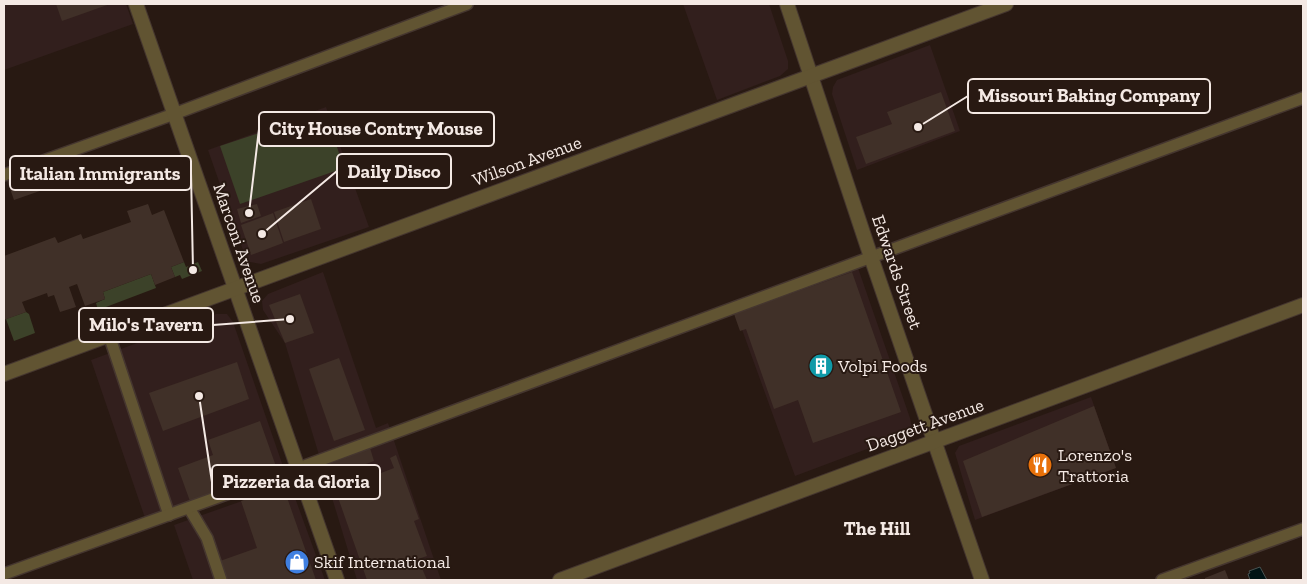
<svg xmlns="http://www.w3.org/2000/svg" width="1307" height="584" font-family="'Zilla Slab',serif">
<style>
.commercial{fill:#321f1d}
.green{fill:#3c4229}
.water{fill:#001314;stroke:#495352}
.building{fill:#403028}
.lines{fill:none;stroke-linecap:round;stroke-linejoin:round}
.service-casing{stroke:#45362f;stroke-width:14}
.minor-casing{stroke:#45362f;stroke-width:16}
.service{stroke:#615432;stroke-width:11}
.minor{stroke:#615432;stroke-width:14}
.labels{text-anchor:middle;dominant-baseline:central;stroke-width:4;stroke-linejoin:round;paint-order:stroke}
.street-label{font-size:18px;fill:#f4e9e4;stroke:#281912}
.poi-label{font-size:18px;fill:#f4e9e4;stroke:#281912;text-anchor:start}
.neighbourhood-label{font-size:19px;font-weight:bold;fill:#f4e9e4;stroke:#281912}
.leader{fill:none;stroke:#f4e9e4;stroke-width:2}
.callout-dot{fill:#f4e9e4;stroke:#281912;stroke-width:2}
.callout{fill:#281912;stroke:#f4e9e4;stroke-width:2}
.callout-label{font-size:19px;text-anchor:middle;font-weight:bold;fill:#f4e9e4}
</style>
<rect width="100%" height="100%" fill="#281912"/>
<g class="commercial">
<path d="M4,4H126L133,24L4,70Z"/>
<path d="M683,4H769L788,61V69L780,76L717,100Z"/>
<path d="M930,45L960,131L857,170L832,94L833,87L837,80Z"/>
<path d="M326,107L369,227L261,264L250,262L244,253L208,150Z"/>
<path d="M858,268L910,418L912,427L907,434L795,476L736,313Z"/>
<path d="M323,272L376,428L388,423L441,580H357L285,343L263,310L262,301L268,294Z"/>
<path d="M216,314H227L233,322L284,469L145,518L91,360Z"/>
<path d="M1091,397L1116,468L975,520L955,453L959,446Z"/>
<path d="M290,484L325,580H193L174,525Z"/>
</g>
<g class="green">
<path d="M325,111L344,168L240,204L220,146Z"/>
<path d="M184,262L186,267L198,262L202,271L182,279L180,275L175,277L171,267Z"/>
<path d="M151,274L156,288L98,310L96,303L105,299L103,292Z"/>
<path d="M26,312L29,314L35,333L14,341L6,319Z"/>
</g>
<path class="water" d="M1260,567L1267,580H1250L1248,574L1250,573L1249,571Z"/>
<g class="building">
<path d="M56,4H110L62,21Z"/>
<path d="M941,92L955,131L866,164L856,137L892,124L887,112Z"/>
<path d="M70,158L77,178L14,200L7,180Z"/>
<path d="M311,199L321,229L284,242L274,212Z"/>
<path d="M148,204L152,215L164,210L184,262L171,267L175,277L155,285L151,274L103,292L105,299L85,306L77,284L69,287L76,307L60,312L54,295L48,297L47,293L22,302L26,312L4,320V256L55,237L58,243L81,234L83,239L131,222L127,211Z"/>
<path d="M257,204L261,216L241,223L237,209Z"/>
<path d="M273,213L283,243L251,255L241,225Z"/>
<path d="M852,272L901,412L813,443L798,400L774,409L746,329L740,331L734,314Z"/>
<path d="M300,294L314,333L285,343L269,305Z"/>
<path d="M339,358L365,430L334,441L309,369Z"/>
<path d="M237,362L249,399L163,431L149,393Z"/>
<path d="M1094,406L1116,468L982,517L963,461Z"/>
<path d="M260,421L278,472L191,504L178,468L213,455L208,440Z"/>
<path d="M370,448L374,461L331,477L327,465Z"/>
<path d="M396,455L419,519L414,521L427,556L418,559L427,580H367L334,486L380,470L381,473L394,468L390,458Z"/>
<path d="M283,486L316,580H226L220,561L257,548L241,501Z"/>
<path d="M1225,570L1229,580H1205V578Z"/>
</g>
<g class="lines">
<defs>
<g id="service">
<path d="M4,175L174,114L467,4"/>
<path d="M109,335L169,515"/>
<path d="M189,508L207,538L221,580"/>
<path d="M4,574L299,468L1303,98"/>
<path d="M1162,580L1303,529"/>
</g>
<g id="minor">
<path d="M136,4L337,580"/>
<path d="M787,4L871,257L982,580"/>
<path d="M4,374L1006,4"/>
<path d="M560,580L1303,305"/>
</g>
</defs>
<use href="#service" class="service-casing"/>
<use href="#minor" class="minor-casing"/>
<use href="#service" class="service"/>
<use href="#minor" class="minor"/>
</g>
<defs>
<symbol id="building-disc" viewBox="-11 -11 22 22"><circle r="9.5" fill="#0f9aa8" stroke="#281912"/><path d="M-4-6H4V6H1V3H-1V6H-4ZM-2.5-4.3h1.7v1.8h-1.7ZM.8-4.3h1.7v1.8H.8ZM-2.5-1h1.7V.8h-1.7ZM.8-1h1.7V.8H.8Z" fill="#fff"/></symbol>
<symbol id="restaurant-disc" viewBox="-11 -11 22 22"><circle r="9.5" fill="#e8710a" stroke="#281912"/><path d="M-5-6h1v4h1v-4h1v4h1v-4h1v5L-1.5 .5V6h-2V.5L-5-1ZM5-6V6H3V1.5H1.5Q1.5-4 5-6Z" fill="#fff"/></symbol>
<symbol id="shop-disc" viewBox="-11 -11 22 22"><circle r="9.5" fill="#3f7fe0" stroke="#281912"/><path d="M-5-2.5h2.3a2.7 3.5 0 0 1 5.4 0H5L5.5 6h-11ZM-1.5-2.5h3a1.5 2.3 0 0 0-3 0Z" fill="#fff"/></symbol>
</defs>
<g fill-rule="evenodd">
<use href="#building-disc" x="807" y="352" width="28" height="28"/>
<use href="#restaurant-disc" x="1026" y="451" width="28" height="28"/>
<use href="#shop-disc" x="283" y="548" width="28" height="28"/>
</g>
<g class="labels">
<g class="street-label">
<text transform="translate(527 161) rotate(-20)">Wilson Avenue</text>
<text transform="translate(239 243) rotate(71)">Marconi Avenue</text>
<text transform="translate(897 272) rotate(71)">Edwards Street</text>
<text transform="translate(925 425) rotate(-20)">Daggett Avenue</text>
</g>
<g class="poi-label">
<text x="838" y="366">Volpi Foods</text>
<text x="1058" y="455">Lorenzo's<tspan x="1058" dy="21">Trattoria</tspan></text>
<text x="314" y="562">Skif International</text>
</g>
<g class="neighbourhood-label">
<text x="877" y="528">The Hill</text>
</g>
</g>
<path class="leader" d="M918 127L968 96M249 213L259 129M262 234L337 171M193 270L191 173M290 319L213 325M199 396L212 482"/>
<g class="callout-dot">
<circle cx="918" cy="127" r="5"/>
<circle cx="249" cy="213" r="5"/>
<circle cx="262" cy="234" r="5"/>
<circle cx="193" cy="270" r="5"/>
<circle cx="290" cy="319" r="5"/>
<circle cx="199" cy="396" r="5"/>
</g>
<g class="callout">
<rect x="968" y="79" width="242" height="34" rx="5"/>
<rect x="259" y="112" width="235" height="34" rx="5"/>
<rect x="337" y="154" width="114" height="34" rx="5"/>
<rect x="10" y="156" width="181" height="34" rx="5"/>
<rect x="79" y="308" width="134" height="34" rx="5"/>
<rect x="212" y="465" width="168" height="34" rx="5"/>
</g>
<g class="callout-label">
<text x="1089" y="102">Missouri Baking Company</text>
<text x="376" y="135">City House Contry Mouse</text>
<text x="394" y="178">Daily Disco</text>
<text x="100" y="180">Italian Immigrants</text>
<text x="146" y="331">Milo's Tavern</text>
<text x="296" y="488">Pizzeria da Gloria</text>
</g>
<rect width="1307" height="584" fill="none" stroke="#f4e9e4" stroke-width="10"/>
</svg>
